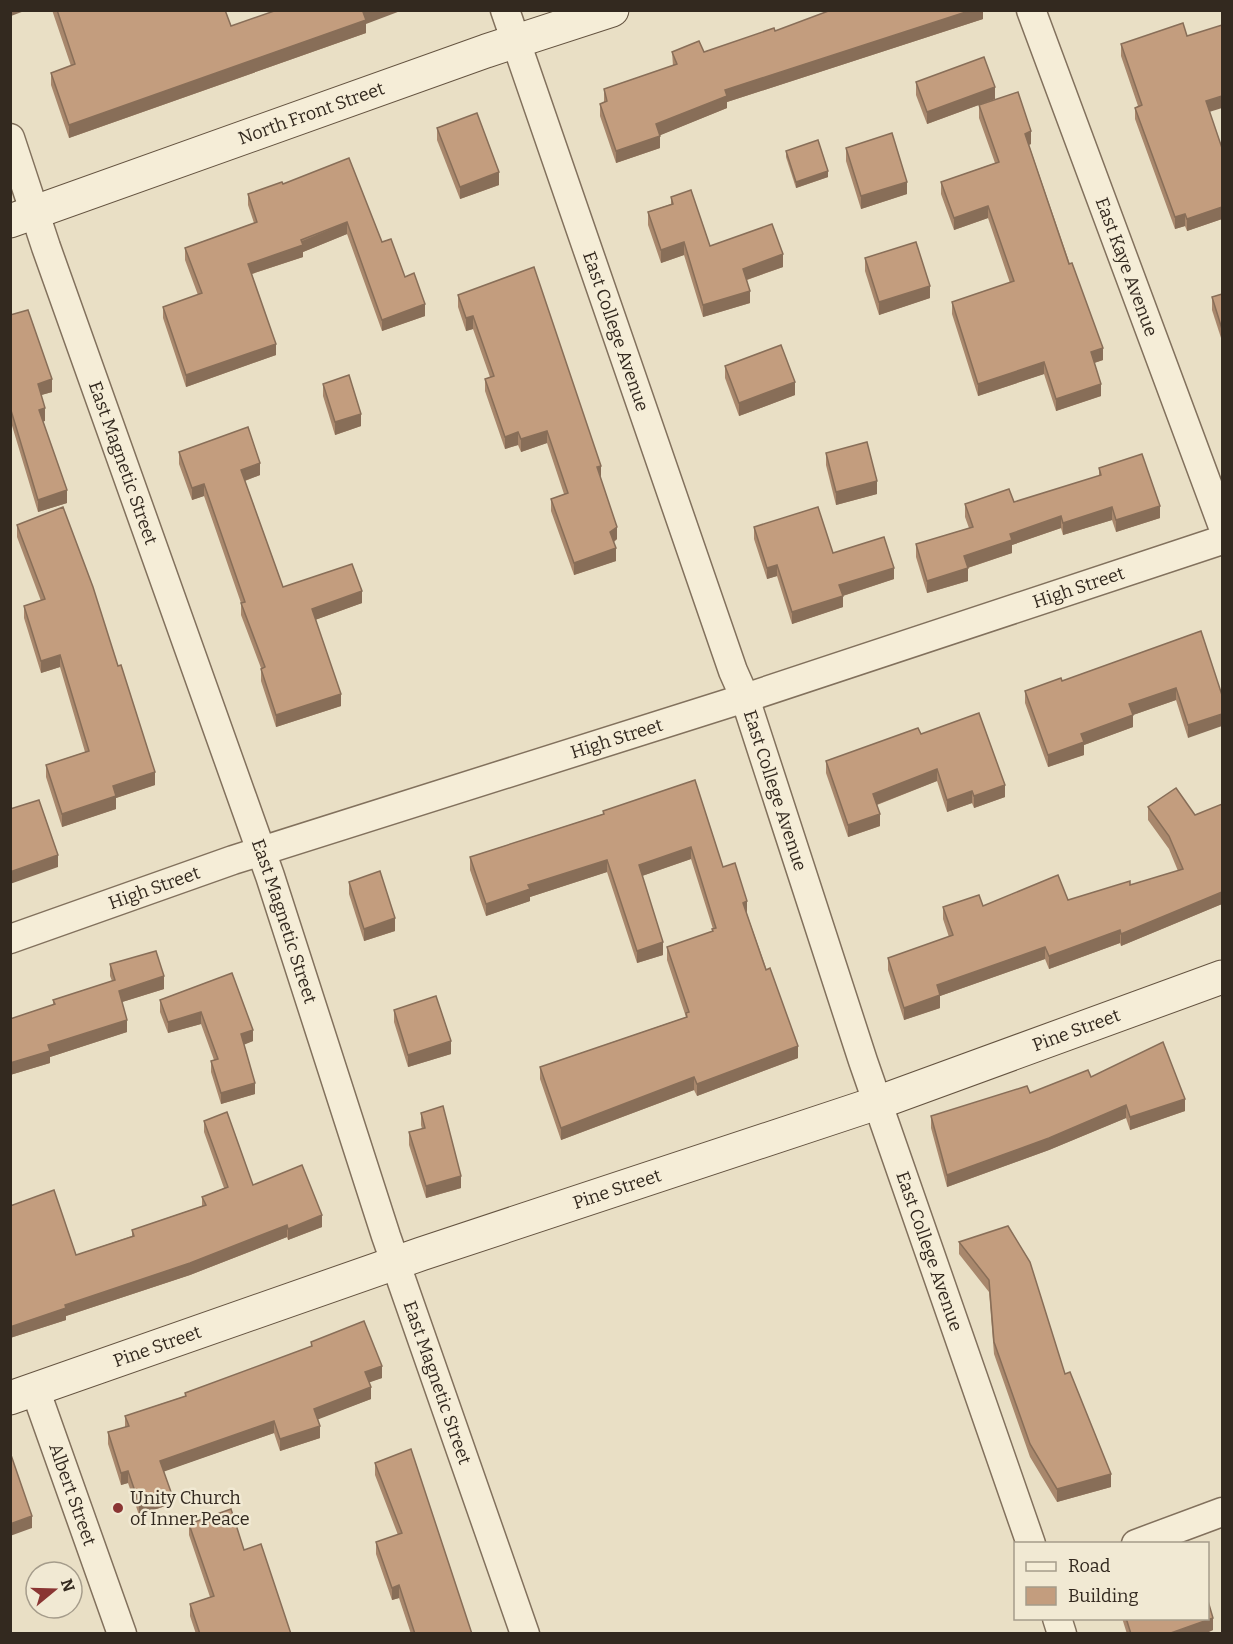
<svg xmlns="http://www.w3.org/2000/svg" width="1233" height="1644" font-family="Bitter,serif">
<style>
.lines{fill:none;stroke-linecap:round;stroke-linejoin:round}
.street-casing{stroke:#82715d;stroke-width:31}
.secondary-casing{stroke:#645340;stroke-width:35}
.street{stroke:#f5edd7;stroke-width:28}
.secondary{stroke:#f5edd7;stroke-width:33}
.wall{fill:#a8876c}
.shaded-wall{fill:#886e58}
.building{fill:#c39d7e;stroke:#886e58;stroke-width:1.5}
.poi-dot{fill:#8a3533;stroke:#f1e9d3;stroke-width:2}
.labels{text-anchor:middle;dominant-baseline:central;stroke-width:5;stroke-linejoin:round;paint-order:stroke}
.street-label{font-size:18px;fill:#33291f;stroke:#f1e9d3}
.poi-label{font-size:18px;fill:#33291f;stroke:#f1e9d3;text-anchor:start}
</style>
<rect width="100%" height="100%" fill="#e9dfc5"/>
<g class="lines">
<defs>
<g id="street">
<path id="s1" d="M505,10L733,671L745,698L863,1061L1031,1544"/>
<path id="s2" d="M1031,10L1222,524"/>
<path id="s3" d="M10,138L46,247L270,876L386,1236L525,1634"/>
<path id="s4" d="M10,939L233,860L745,698L1222,540"/>
<path id="s5" d="M35,1389L122,1634"/>
<path d="M1136,1544L1222,1512"/>
<path d="M1057,1618L1062,1634"/>
</g>
<g id="secondary">
<path id="s6" d="M10,221L486,51L612,10"/>
<path id="s7" d="M10,1398L421,1254L877,1103L1222,977"/>
</g>
</defs>
<use href="#street" class="street-casing"/>
<use href="#secondary" class="secondary-casing"/>
<use href="#street" class="street"/>
<use href="#secondary" class="secondary"/>
</g>
<g class="wall">
<path d="M52,10H225L231,26L366,24V33L69,138L51,85V73L71,66Z"/>
<path d="M983,10V19L727,102V108L660,135V148L616,163L600,116V104L604,102V89L673,66L672,52H704L775,31Z"/>
<path d="M1121,44L1209,112L1222,148V219L1187,231L1185,226L1175,229L1135,119V108L1138,106L1121,56Z"/>
<path d="M916,82L995,99L927,124L916,95Z"/>
<path d="M979,105L1031,144L1029,145L1103,360L1094,363L1101,396L1056,411L1044,374L978,396L952,314V302L1010,283L988,218L954,230L941,194V182L995,163L979,118Z"/>
<path d="M437,128L499,185L460,199L437,140Z"/>
<path d="M846,148L907,194L861,209L846,161Z"/>
<path d="M786,151L828,177L796,188L786,157Z"/>
<path d="M283,184L382,242L405,277L425,316L382,331L347,234L303,252V257L252,274L276,355L186,387L163,318V307L198,295L185,260V248L254,223L248,205V194Z"/>
<path d="M671,197L710,246L783,267L747,280L750,303L703,317L684,255L661,263L648,225V212L671,204Z"/>
<path d="M865,258L930,298L879,315L865,271Z"/>
<path d="M1222,294V341L1212,310V297Z"/>
<path d="M458,295L601,479L617,539L614,542L616,561L574,575L551,511V499L564,494L547,443L521,452L518,445L505,449L485,391V379L490,377L473,329L466,331L458,307Z"/>
<path d="M10,315L52,392L41,395L45,421H43L67,503L38,512L10,419Z"/>
<path d="M725,366L795,395L739,416L725,378Z"/>
<path d="M323,384L361,426L335,435L323,396Z"/>
<path d="M179,452L260,475L245,481L283,587L362,603L315,620L341,706L276,727L261,681V668L241,615V603L204,496L192,500L179,464Z"/>
<path d="M826,453L877,494L836,505L826,465Z"/>
<path d="M1099,468L1160,518L1116,532L1112,520L1063,535L1061,528L1012,545V553L968,568V581L927,593L916,557V544L969,528L965,517V504L1014,502L1099,476Z"/>
<path d="M17,525L155,785L116,798V809L62,827L46,777V765L85,752L60,667L41,673L24,618V606L41,601L17,537Z"/>
<path d="M754,527L833,553L894,579L843,596V607L792,624L777,576L767,579L754,539Z"/>
<path d="M1201,631L1188,738L1176,700L1133,715V727L1084,745V755L1048,767L1025,703V691L1062,681Z"/>
<path d="M921,734L1005,797L974,808L972,803L947,812L937,781L877,805L880,826L848,837L826,773V761Z"/>
<path d="M695,780L723,867L747,914L798,1058L697,1096L694,1090L561,1140L540,1079V1067L686,1017L667,960V947L712,932L713,929L691,859L642,876L663,955L637,963L607,872L530,897V901L486,916L470,870V857L603,814V811Z"/>
<path d="M1148,807L1222,904L1121,946L1120,943L1049,969L1045,959L940,996V1008L904,1020L888,970V958L949,937L943,919V907L983,906L1068,900L1130,885L1178,871L1169,849L1148,820Z"/>
<path d="M349,882L395,931L364,941L349,894Z"/>
<path d="M110,964L164,989L122,1002L127,1032L50,1057V1063L10,1075L53,1004V1000L112,981L110,976Z"/>
<path d="M232,973L253,1041L244,1044L255,1094L221,1104L211,1072V1061L214,1060L201,1024L168,1033L160,1012V1000Z"/>
<path d="M394,1010L451,1054L408,1067L394,1022Z"/>
<path d="M1091,1077L1185,1111L1130,1130L1126,1118L1049,1150L947,1187L931,1128V1116L1030,1093Z"/>
<path d="M421,1113L461,1188L426,1198L409,1145V1132L422,1129L421,1125Z"/>
<path d="M204,1121L253,1185L322,1227L288,1240L287,1237L190,1275L66,1316V1320L10,1338L76,1255L132,1236V1230L202,1206V1197L224,1188L204,1132Z"/>
<path d="M959,1242L1065,1374L1111,1487L1057,1502L1030,1457L994,1354L989,1292L959,1254Z"/>
<path d="M311,1342L382,1378L369,1382L371,1399L317,1419L320,1438L280,1451L274,1433L164,1471L171,1504L139,1515L128,1483L121,1485L108,1444V1432L125,1427V1416L185,1396V1393L311,1347Z"/>
<path d="M375,1463L472,1634H411L399,1598L392,1600L376,1554V1542L398,1535L375,1475Z"/>
<path d="M189,1524L244,1550L291,1634H196L190,1616V1604L210,1597L189,1535Z"/>
<path d="M1122,1618H1208L1213,1630L1204,1634H1127Z"/>
</g>
<g class="shaded-wall">
<path d="M11,10H27L11,16Z"/>
<path d="M368,10H403L366,24V33L69,138V125Z"/>
<path d="M972,10H983V19L727,102V108L656,137V124L725,90Z"/>
<path d="M995,87V99L927,124V112Z"/>
<path d="M1222,96V108L1206,113V101Z"/>
<path d="M1031,131V144L1025,146V134Z"/>
<path d="M660,136V148L616,163V151Z"/>
<path d="M828,171V177L796,188V182Z"/>
<path d="M499,172V185L460,199V187Z"/>
<path d="M907,182V194L861,209V196Z"/>
<path d="M988,206V218L954,230V218Z"/>
<path d="M1222,207V219L1187,231V219Z"/>
<path d="M1185,214V226L1175,229V217Z"/>
<path d="M347,222V234L303,252V257L248,275V264Z"/>
<path d="M684,242V255L661,263V250Z"/>
<path d="M783,254V267L743,281V269Z"/>
<path d="M930,286V298L879,315V302Z"/>
<path d="M750,291V303L703,317V305Z"/>
<path d="M425,304V316L382,331V320Z"/>
<path d="M473,316V329L466,331V318Z"/>
<path d="M276,344V355L186,387V375Z"/>
<path d="M1103,348V360L1091,364V352Z"/>
<path d="M1044,362V374L978,396V384Z"/>
<path d="M52,379V392L38,396V384Z"/>
<path d="M795,382V395L739,416V403Z"/>
<path d="M1101,384V396L1056,411V399Z"/>
<path d="M45,408V421L39,423V410Z"/>
<path d="M361,414V426L335,435V422Z"/>
<path d="M547,431V443L521,452V439Z"/>
<path d="M518,432V445L505,449V437Z"/>
<path d="M260,463V475L241,482V470Z"/>
<path d="M601,466V478L597,467Z"/>
<path d="M877,481V494L836,505V492Z"/>
<path d="M204,484V496L192,500V488Z"/>
<path d="M67,490V503L38,512V500Z"/>
<path d="M1160,506V518L1116,532V520Z"/>
<path d="M1112,507V520L1063,535V523Z"/>
<path d="M1061,516V528L1012,545V553L964,569V556L1010,534Z"/>
<path d="M617,527V539L610,544V532Z"/>
<path d="M616,548V561L574,575V563Z"/>
<path d="M777,565V576L767,579V568Z"/>
<path d="M894,568V579L839,597V585Z"/>
<path d="M968,568V581L927,593V581Z"/>
<path d="M362,591V603L312,621V609Z"/>
<path d="M843,596V607L792,624V612Z"/>
<path d="M60,655V667L41,673V661Z"/>
<path d="M1176,688V700L1133,715V727L1084,745V755L1048,767V755L1129,704Z"/>
<path d="M341,694V706L276,727V715Z"/>
<path d="M1222,714V726L1188,738V725Z"/>
<path d="M937,769V781L873,806V794Z"/>
<path d="M155,772V785L116,798V809L62,827V814L113,786Z"/>
<path d="M1005,785V797L974,808V796Z"/>
<path d="M972,791V803L947,812V800Z"/>
<path d="M880,814V826L848,837V825Z"/>
<path d="M691,847V859L639,877V865Z"/>
<path d="M58,855V867L10,884V872Z"/>
<path d="M607,860V872L530,897V901L486,916V904L528,885Z"/>
<path d="M1222,892V904L1121,946V934Z"/>
<path d="M747,901V914L743,903Z"/>
<path d="M395,918V931L364,941V929Z"/>
<path d="M1120,930V943L1049,969V956Z"/>
<path d="M663,942V955L637,963V951Z"/>
<path d="M1045,947V959L940,996V1008L904,1020V1008L937,985Z"/>
<path d="M164,976V989L119,1003V991Z"/>
<path d="M201,1012V1024L168,1033V1022Z"/>
<path d="M127,1020V1032L50,1057V1063L10,1075V1063L48,1045Z"/>
<path d="M253,1030V1041L241,1046V1034Z"/>
<path d="M451,1041V1054L408,1067V1055Z"/>
<path d="M798,1046V1058L697,1096V1084Z"/>
<path d="M694,1077V1090L561,1140V1128Z"/>
<path d="M255,1083V1094L221,1104V1093Z"/>
<path d="M1185,1099V1111L1130,1130V1117Z"/>
<path d="M1126,1105V1118L1049,1150L947,1187V1175Z"/>
<path d="M461,1176V1188L426,1198V1186Z"/>
<path d="M322,1215V1227L288,1240V1229Z"/>
<path d="M287,1225V1237L190,1275L66,1316V1320L10,1338V1327L65,1305Z"/>
<path d="M382,1366V1378L365,1384V1372Z"/>
<path d="M371,1387V1399L314,1421V1409Z"/>
<path d="M274,1421V1433L160,1473V1461Z"/>
<path d="M320,1426V1438L280,1451V1439Z"/>
<path d="M128,1471V1483L121,1485V1473Z"/>
<path d="M1111,1474V1487L1057,1502V1489Z"/>
<path d="M171,1492V1504L139,1515V1503Z"/>
<path d="M32,1516V1528L10,1536V1524Z"/>
<path d="M399,1585V1598L392,1600V1588Z"/>
<path d="M1213,1618V1630L1204,1634H1168Z"/>
</g>
<g class="building">
<path d="M57,10H225L231,26L277,10H368L363,12L366,20L69,125L51,73L75,64Z"/>
<path d="M831,10H972L725,90L727,96L656,124L660,136L616,151L600,104L607,101L604,89L677,64L672,52L699,41L704,52L774,28L775,31Z"/>
<path d="M1183,23L1187,36L1222,25V96L1206,101L1222,148V207L1187,219L1185,214L1175,217L1135,108L1142,105L1121,44Z"/>
<path d="M984,57L995,87L927,112L916,82Z"/>
<path d="M1018,92L1031,131L1025,134L1069,264L1072,263L1103,348L1091,352L1101,384L1056,399L1044,362L978,384L952,302L1014,281L988,206L954,218L941,182L999,162L979,105Z"/>
<path d="M477,113L499,172L460,187L437,128Z"/>
<path d="M892,133L907,182L861,196L846,148Z"/>
<path d="M818,140L828,171L796,182L786,151Z"/>
<path d="M349,158L382,242L391,239L405,277L414,273L425,304L382,320L347,222L301,240L303,245L248,264L276,344L186,375L163,307L202,293L185,248L257,222L248,194L282,182L283,184Z"/>
<path d="M691,190L710,246L772,224L783,254L743,269L750,291L703,305L684,242L661,250L648,212L673,204L671,197Z"/>
<path d="M916,242L930,286L879,302L865,258Z"/>
<path d="M534,267L601,466L597,467L617,527L610,532L616,548L574,563L551,499L568,493L547,431L521,439L518,432L505,437L485,379L494,376L473,316L466,318L458,295Z"/>
<path d="M1222,294V329L1212,297Z"/>
<path d="M28,310L52,379L38,384L45,408L39,410L67,490L38,500L10,407V315Z"/>
<path d="M781,345L795,382L739,403L725,366Z"/>
<path d="M349,375L361,414L335,422L323,384Z"/>
<path d="M248,427L260,463L241,470L283,587L352,564L362,591L312,609L341,694L276,715L261,669L265,667L241,603L245,602L204,484L192,488L179,452Z"/>
<path d="M867,442L877,481L836,492L826,453Z"/>
<path d="M1142,454L1160,506L1116,520L1112,507L1063,523L1061,516L1010,534L1012,540L964,556L968,568L927,581L916,544L973,527L965,504L1009,489L1014,502L1101,475L1099,468Z"/>
<path d="M63,507L93,587L118,666L121,665L155,772L113,786L116,796L62,814L46,765L89,751L60,655L41,661L24,606L45,599L17,525Z"/>
<path d="M818,507L833,553L884,537L894,568L839,585L843,596L792,612L777,565L767,568L754,527Z"/>
<path d="M1201,631L1222,695V714L1188,725L1176,688L1129,704L1133,715L1081,734L1084,742L1048,755L1025,691L1061,678L1062,681Z"/>
<path d="M979,713L1005,785L974,796L972,791L947,800L937,769L873,794L880,814L848,825L826,761L918,728L921,734Z"/>
<path d="M695,780L723,867L735,863L747,901L743,903L766,970L770,968L798,1046L697,1084L694,1077L561,1128L540,1067L687,1017L686,1013L689,1012L667,947L713,931L712,929L716,928L691,847L639,865L663,942L637,951L607,860L528,885L530,889L486,904L470,857L604,814L603,811Z"/>
<path d="M1176,788L1195,815L1222,804V892L1121,934L1120,930L1049,956L1045,947L937,985L940,995L904,1008L888,958L953,935L943,907L979,895L983,906L1058,875L1068,900L1130,881V885L1183,869L1169,836L1148,807Z"/>
<path d="M39,800L58,855L10,872V809Z"/>
<path d="M380,871L395,918L364,929L349,882Z"/>
<path d="M156,951L164,976L119,991L127,1020L48,1045L50,1051L10,1063V1019L55,1004L53,1000L115,980L110,964Z"/>
<path d="M232,973L253,1030L241,1034L255,1083L221,1093L211,1061L218,1059L201,1012L168,1022L160,1000Z"/>
<path d="M436,996L451,1041L408,1055L394,1010Z"/>
<path d="M1163,1042L1185,1099L1130,1117L1126,1105L1049,1138L947,1175L931,1116L1027,1086L1030,1093L1088,1070L1091,1077Z"/>
<path d="M443,1106L461,1176L426,1186L409,1132L425,1128L421,1113Z"/>
<path d="M227,1112L253,1185L302,1165L322,1215L288,1229L287,1225L190,1263L65,1305L66,1308L10,1327V1206L54,1190L76,1255L134,1236L132,1230L206,1205L202,1197L228,1187L204,1121Z"/>
<path d="M1008,1226L1030,1262L1065,1374L1070,1372L1111,1474L1057,1489L1030,1444L994,1342L989,1280L959,1242Z"/>
<path d="M364,1321L382,1366L365,1372L371,1387L314,1409L320,1426L280,1439L274,1421L160,1461L171,1492L139,1503L128,1471L121,1473L108,1432L129,1426L125,1416L186,1396L185,1393L312,1346L311,1342Z"/>
<path d="M411,1449L472,1634H415L399,1585L392,1588L376,1542L402,1533L375,1463Z"/>
<path d="M10,1455H11L32,1516L10,1524Z"/>
<path d="M231,1509L244,1550L261,1544L291,1634H200L190,1604L214,1596L189,1524Z"/>
<path d="M1208,1601L1213,1618L1168,1634H1131L1126,1618H1208Z"/>
</g>
<circle class="poi-dot" cx="118" cy="1508" r="6"/>
<g class="labels">
<g class="street-label">
<text stroke="none"><textPath href="#s6" startOffset="320">North Front Street</textPath></text>
<text stroke="none"><textPath href="#s2" startOffset="274">East Kaye Avenue</textPath></text>
<text stroke="none"><textPath href="#s1" startOffset="340">East College Avenue</textPath></text>
<text stroke="none"><textPath href="#s3" startOffset="344">East Magnetic Street</textPath></text>
<text stroke="none"><textPath href="#s4" startOffset="1125">High Street</textPath></text>
<text stroke="none"><textPath href="#s4" startOffset="639">High Street</textPath></text>
<text stroke="none"><textPath href="#s1" startOffset="826">East College Avenue</textPath></text>
<text stroke="none"><textPath href="#s4" startOffset="153">High Street</textPath></text>
<text stroke="none"><textPath href="#s3" startOffset="830">East Magnetic Street</textPath></text>
<text stroke="none"><textPath href="#s7" startOffset="1128">Pine Street</textPath></text>
<text stroke="none"><textPath href="#s7" startOffset="642">Pine Street</textPath></text>
<text stroke="none"><textPath href="#s1" startOffset="1312">East College Avenue</textPath></text>
<text stroke="none"><textPath href="#s7" startOffset="156">Pine Street</textPath></text>
<text stroke="none"><textPath href="#s3" startOffset="1316">East Magnetic Street</textPath></text>
<text stroke="none"><textPath href="#s5" startOffset="112">Albert Street</textPath></text>
</g>
<g class="poi-label">
<text x="130" y="1498">Unity Church<tspan x="130" dy="21">of Inner Peace</tspan></text>
</g>
</g>
<rect width="1233" height="1644" fill="none" stroke="#33291f" stroke-width="24"/>
<rect x="1014" y="1542" width="195" height="78" fill="#f1e9d3" stroke="#a59c8b" stroke-width="1.5"/>
<rect x="1026" y="1562" width="30" height="9" fill="#f5edd7" stroke="#a59c8b" stroke-width="1.5"/>
<text x="1068" y="1572" font-size="18" fill="#33291f">Road</text>
<rect x="1026" y="1587" width="30" height="18" fill="#c39d7e" stroke="#a59c8b" stroke-width="1.5"/>
<text x="1068" y="1602" font-size="18" fill="#33291f">Building</text>
<g transform="translate(54 1590) rotate(71)"><circle r="28" fill="#f1e9d3" stroke="#a59c8b" stroke-width="1.5"/>
<path d="M0-4.5L10 22L0 15L-10 22Z" fill="#8a3533"/>
<text y="-9" font-size="16" font-weight="bold" text-anchor="middle" fill="#33291f">N</text>
</g>
</svg>
